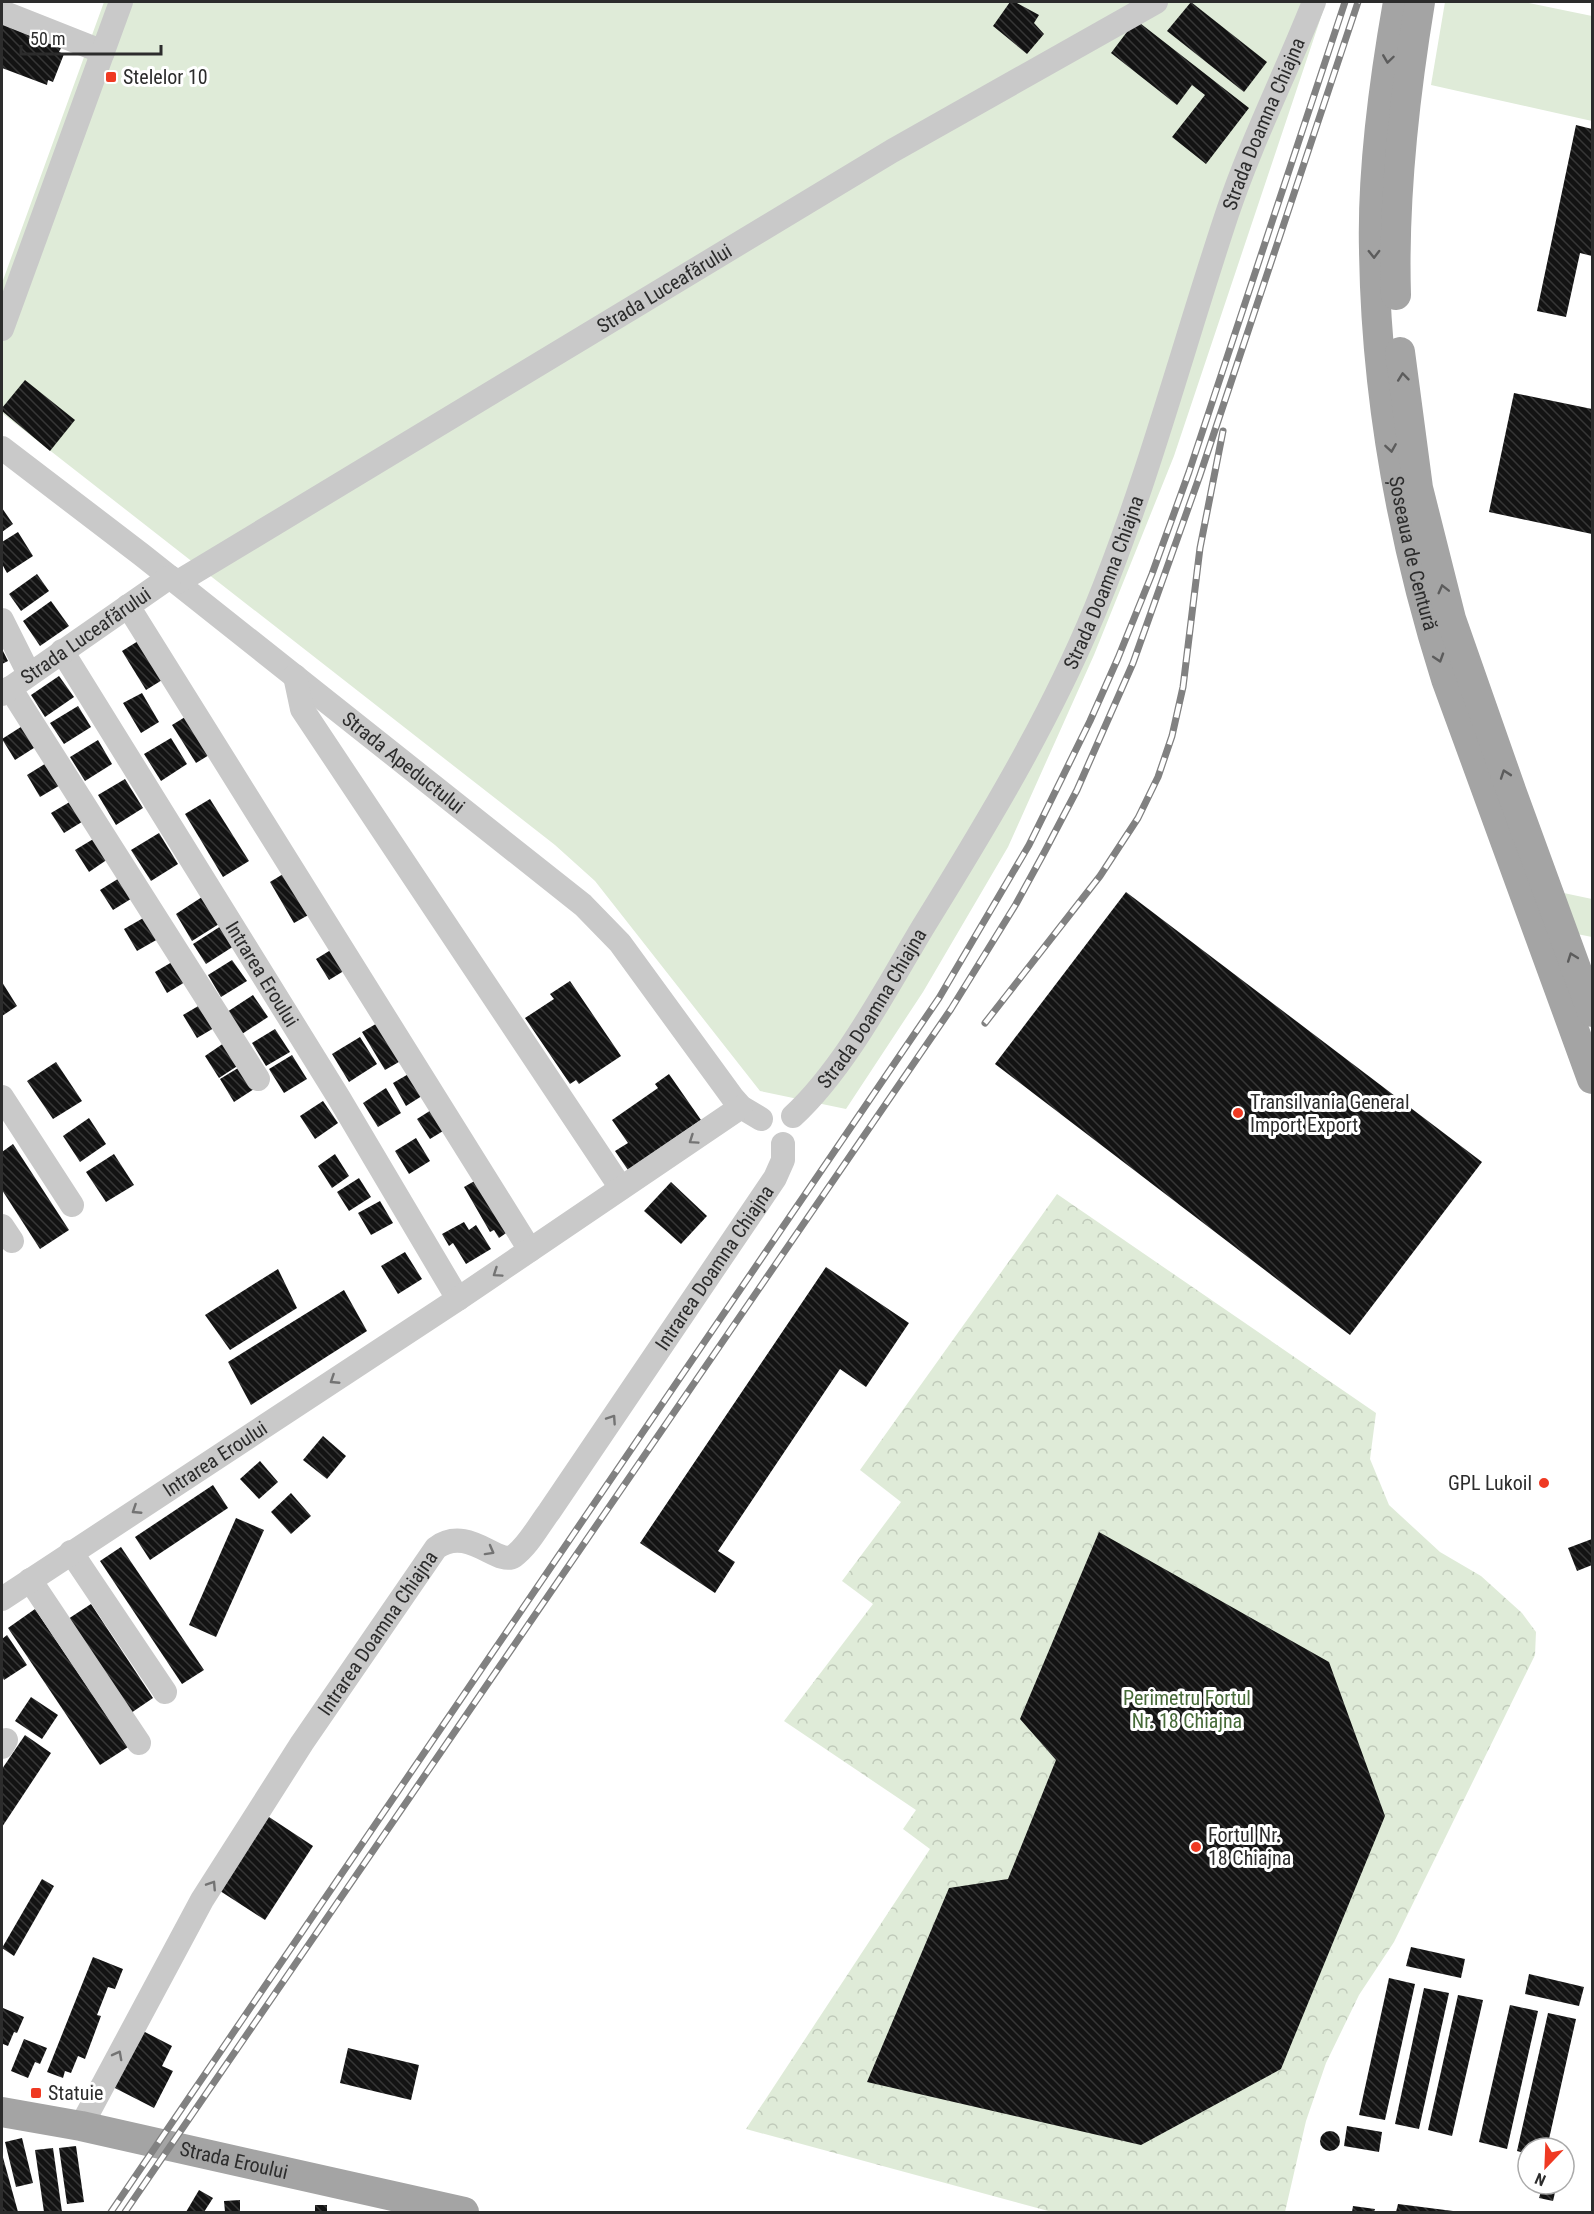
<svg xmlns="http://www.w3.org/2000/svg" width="1594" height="2214" font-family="'Roboto Condensed',sans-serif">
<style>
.green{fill:#dfebd8}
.forest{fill:url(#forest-crowns)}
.building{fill:url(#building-back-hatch)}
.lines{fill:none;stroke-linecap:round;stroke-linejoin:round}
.minor{stroke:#c9c9c9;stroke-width:24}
.major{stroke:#a4a4a4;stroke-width:30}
.rail-casing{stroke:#818181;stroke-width:7}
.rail{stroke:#fff;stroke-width:4.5;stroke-dasharray:14;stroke-linecap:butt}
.oneway{stroke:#5c5c5c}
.oneway2{stroke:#737373}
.poi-dot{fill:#ef3922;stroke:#fff;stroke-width:2}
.labels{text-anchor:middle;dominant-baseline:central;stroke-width:6;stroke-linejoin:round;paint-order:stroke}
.poi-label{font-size:20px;fill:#2c2c2c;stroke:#fff;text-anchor:start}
.street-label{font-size:20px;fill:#2c2c2c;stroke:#fff}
.park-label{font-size:20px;fill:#456a37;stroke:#fff}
</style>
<defs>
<pattern id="forest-crowns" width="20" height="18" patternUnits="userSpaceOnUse" patternTransform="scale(1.5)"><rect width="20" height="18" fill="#dfebd8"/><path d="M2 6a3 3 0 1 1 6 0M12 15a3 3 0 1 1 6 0" fill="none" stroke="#c0caba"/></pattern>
<pattern id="building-back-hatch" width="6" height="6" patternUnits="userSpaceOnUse" patternTransform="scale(1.5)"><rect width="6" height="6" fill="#131313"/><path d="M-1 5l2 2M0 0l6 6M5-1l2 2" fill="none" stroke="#363636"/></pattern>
</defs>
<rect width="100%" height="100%" fill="#fff"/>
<g class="green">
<path d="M104,2H1326L1174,456L1094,655L1008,847L923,992L846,1109L760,1091L595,881L555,845L2,413V283Z"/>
<path d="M1445,2H1524L1592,16V121L1431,85Z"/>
<path d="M1559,892L1592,899V937L1577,934Z"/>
</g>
<path class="forest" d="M1057,1194L1376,1413L1370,1459L1389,1505L1440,1552L1481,1576L1522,1613L1536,1632L1535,1655L1394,1942L1359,1995L1326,2063L1306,2121L1285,2212H1052L746,2129L930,1849L903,1829L916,1810L784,1721L873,1604L842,1581L901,1502L860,1470Z"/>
<g class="building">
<path d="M1010,2H1015L1039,15L1034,23L1044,34L1027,54L993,26Z"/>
<path d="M1191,2L1267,62L1244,92L1167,31Z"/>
<path d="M1136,20L1249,108L1206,164L1172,137L1205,95L1192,85L1177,105L1111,53Z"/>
<path d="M2,24L61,48L59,52L64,54L53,82L48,80L47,85L2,68Z"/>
<path d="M1576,125L1592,129V256L1580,253L1566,317L1537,311Z"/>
<path d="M25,380L75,420L50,451L2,411V408Z"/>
<path d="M1514,393L1592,409V534L1489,512Z"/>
<path d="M2,508L13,524L2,532Z"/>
<path d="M18,532L33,556L7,573L2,564V542Z"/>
<path d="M37,574L49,591L21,611L9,594Z"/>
<path d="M51,601L69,626L40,646L23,621Z"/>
<path d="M143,638L167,677L146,690L122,651Z"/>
<path d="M2,649L8,661L2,664Z"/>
<path d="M59,676L74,697L45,717L31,695Z"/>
<path d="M142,693L159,722L141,733L123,703Z"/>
<path d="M78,706L91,727L64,744L50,723Z"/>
<path d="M190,714L214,752L196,763L172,725Z"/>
<path d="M24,725L37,746L15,760L2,739Z"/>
<path d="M171,738L187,764L161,781L144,754Z"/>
<path d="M98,740L112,764L85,781L70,757Z"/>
<path d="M48,762L62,784L40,797L27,775Z"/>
<path d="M125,779L143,808L116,825L98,795Z"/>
<path d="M210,799L249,861L223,877L185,814Z"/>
<path d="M73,800L85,820L64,833L51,813Z"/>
<path d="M159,833L178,864L151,881L131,850Z"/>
<path d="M95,838L108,859L89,872L75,850Z"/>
<path d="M288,871L312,913L294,923L270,882Z"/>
<path d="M121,877L134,897L113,910L100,890Z"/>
<path d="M1126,892L1482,1162L1350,1335L995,1064Z"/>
<path d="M202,897L219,924L192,941L176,914Z"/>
<path d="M145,917L158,939L137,951L124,929Z"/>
<path d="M221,926L234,946L206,964L193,944Z"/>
<path d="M334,948L347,969L329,980L316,959Z"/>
<path d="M232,960L247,981L221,997L208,975Z"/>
<path d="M172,962L185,982L167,993L155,972Z"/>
<path d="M570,981L621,1056L579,1084L576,1080L570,1084L525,1018L554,999L550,994Z"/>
<path d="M2,982L17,1006L2,1016Z"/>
<path d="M253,995L268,1017L242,1034L227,1012Z"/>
<path d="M200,1005L214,1028L197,1038L183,1015Z"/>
<path d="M381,1021L404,1059L385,1070L362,1032Z"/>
<path d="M275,1029L290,1052L266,1066L252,1043Z"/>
<path d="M360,1037L377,1064L349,1082L332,1054Z"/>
<path d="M224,1043L242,1063L219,1078L205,1056Z"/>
<path d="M292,1055L307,1079L284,1093L269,1069Z"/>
<path d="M56,1062L82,1101L53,1119L27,1081Z"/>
<path d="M243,1065L254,1089L234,1102L220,1079Z"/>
<path d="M412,1072L425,1094L406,1106L393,1083Z"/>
<path d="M669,1074L701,1120L628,1170L615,1151L628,1143L612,1120L658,1088L655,1084Z"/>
<path d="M386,1088L401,1113L378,1127L363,1103Z"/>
<path d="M323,1101L338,1123L315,1139L300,1116Z"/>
<path d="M436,1107L448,1128L430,1139L417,1119Z"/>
<path d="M89,1118L106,1144L80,1162L63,1136Z"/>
<path d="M416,1138L430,1161L409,1174L395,1151Z"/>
<path d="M13,1144L69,1230L40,1249L2,1190V1152Z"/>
<path d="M114,1154L134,1185L106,1202L86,1172Z"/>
<path d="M335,1154L349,1176L332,1188L318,1166Z"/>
<path d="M359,1178L371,1197L349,1211L337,1192Z"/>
<path d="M478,1179L509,1231L499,1238L494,1230L490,1232L464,1187Z"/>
<path d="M671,1182L707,1216L681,1244L644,1211Z"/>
<path d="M380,1201L393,1223L371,1235L358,1213Z"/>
<path d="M464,1222L469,1230L476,1225L491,1249L466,1264L453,1243L449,1246L442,1234Z"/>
<path d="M405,1252L422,1279L398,1294L381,1266Z"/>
<path d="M826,1267L909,1323L866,1387L840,1369L718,1551L735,1562L715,1593L640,1543Z"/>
<path d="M278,1269L297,1308L230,1350L205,1315Z"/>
<path d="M344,1290L367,1331L251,1405L228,1362Z"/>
<path d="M323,1436L346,1456L327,1479L303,1460Z"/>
<path d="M260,1461L278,1482L259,1499L240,1479Z"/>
<path d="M213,1485L228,1508L150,1560L135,1537Z"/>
<path d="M291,1493L311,1516L291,1534L271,1512Z"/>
<path d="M236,1518L264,1530L216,1637L189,1625Z"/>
<path d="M1099,1532L1329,1662L1385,1816L1281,2069L1141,2145L867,2082L949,1888L1008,1879L1056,1760L1020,1719Z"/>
<path d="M1592,1539V1565L1577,1571L1568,1548Z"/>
<path d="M121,1547L204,1670L182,1684L100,1561Z"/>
<path d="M91,1604L153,1698L131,1713L68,1619Z"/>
<path d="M35,1609L128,1747L100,1765L8,1628Z"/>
<path d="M7,1635L27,1665L4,1680L2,1676V1639Z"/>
<path d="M31,1697L58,1715L42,1739L15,1721Z"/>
<path d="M25,1735L51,1753L2,1827V1769Z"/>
<path d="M266,1815L313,1846L265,1920L217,1889Z"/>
<path d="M42,1879L54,1886L14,1956L2,1948Z"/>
<path d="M1411,1947L1465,1959L1461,1978L1406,1966Z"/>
<path d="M93,1957L123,1969L115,1989L108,1987L97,2015L101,2016L85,2059L78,2056L71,2073L65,2071L63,2078L47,2072Z"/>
<path d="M1529,1974L1584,1987L1579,2006L1525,1994Z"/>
<path d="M1389,1978L1415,1984L1385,2120L1359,2115Z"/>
<path d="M1424,1988L1449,1993L1419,2129L1395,2124Z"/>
<path d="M1458,1995L1483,2000L1452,2136L1428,2130Z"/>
<path d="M1510,2005L1538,2011L1507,2149L1479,2142Z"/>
<path d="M3,2008L24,2017L17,2033L14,2032L8,2046L3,2044L2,2048Z"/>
<path d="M1548,2013L1576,2019L1547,2148H1528V2154L1517,2151Z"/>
<path d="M143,2031L172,2046L162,2066L173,2071L154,2108L109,2085Z"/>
<path d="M24,2039L47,2048L40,2064L35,2062L28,2078L11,2071Z"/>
<path d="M348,2048L419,2065L411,2100L340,2083Z"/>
<path d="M1347,2126L1382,2132L1379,2152L1344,2146Z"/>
<circle cx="1330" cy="2141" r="10"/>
<path d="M22,2138L33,2183L16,2187L5,2142Z"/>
<path d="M76,2146L84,2202L67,2204L59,2148Z"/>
<path d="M53,2148L62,2212H44L35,2150Z"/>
<path d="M2,2154L18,2212H2Z"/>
<path d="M1543,2184H1557L1553,2201L1539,2198Z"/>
<path d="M199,2190L213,2198L204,2212H186Z"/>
<path d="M240,2200V2212H225L224,2201Z"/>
<path d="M1398,2204L1453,2211V2212H1396Z"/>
<rect x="315" y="2205" width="12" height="7"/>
<path d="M1353,2206L1375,2209L1374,2212H1352Z"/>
</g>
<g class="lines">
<g class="minor">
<path d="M2,12L103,52"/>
<path d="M2,329L121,2"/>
<path id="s1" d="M2,448L142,555L583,905L620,943L733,1098L741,1107L761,1119"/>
<path id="s2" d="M178,582L892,151L1156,2"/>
<path d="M128,606L530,1250"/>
<path d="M2,620L29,674"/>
<path id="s3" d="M62,651L339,1098L458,1299"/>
<path d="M295,676L302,709L621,1188"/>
<path d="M10,688L258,1079"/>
<path id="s4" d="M2,694L170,577"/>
<path d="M2,1097L72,1205"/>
<path id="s5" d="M793,1116C845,1068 887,987 923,927C986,825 1049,721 1095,610C1148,481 1183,346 1227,214C1251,142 1286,73 1314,2"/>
<path d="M2,1226L12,1241"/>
<path d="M71,1552L165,1692"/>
<path d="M30,1580L139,1743"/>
<path id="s6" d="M2,1599L458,1299L741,1107"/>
<path d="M2,1747L6,1740"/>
<path id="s7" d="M81,2126L202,1900L302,1743L436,1548C468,1524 498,1567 514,1556C528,1546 539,1525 549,1512L775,1178L783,1160V1144"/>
</g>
<g class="major">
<path id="s8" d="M1398,2C1384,81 1372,170 1374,250C1376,396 1402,540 1446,679L1592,1079"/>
<path d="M1396,295C1393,197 1404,99 1420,2"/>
<path d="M1400,352L1418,488L1451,619L1512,793L1592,1012"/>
<path id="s9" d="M2,2112L81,2126L464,2212"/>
</g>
<defs>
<g id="rail">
<path d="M985,1023L1100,876L1138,818L1158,777L1172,736L1183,687L1200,548L1223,431"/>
<path d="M111,2212L939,998L1029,845L1090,721L1118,658L1152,574L1189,472L1345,2"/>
<path d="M125,2212L951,1009L1016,904L1045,851L1077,790L1133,663L1200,475L1358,2"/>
</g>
</defs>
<use href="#rail" class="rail-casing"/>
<use href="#rail" class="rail"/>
</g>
<defs><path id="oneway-chevron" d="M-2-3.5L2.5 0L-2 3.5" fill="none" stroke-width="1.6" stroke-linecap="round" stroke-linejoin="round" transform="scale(1.5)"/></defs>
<g class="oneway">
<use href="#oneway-chevron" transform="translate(1388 59) rotate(98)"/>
<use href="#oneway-chevron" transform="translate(1374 254) rotate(89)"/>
<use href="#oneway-chevron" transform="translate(1403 377) rotate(-96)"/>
<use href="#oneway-chevron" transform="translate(1391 448) rotate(81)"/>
<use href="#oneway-chevron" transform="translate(1443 589) rotate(-104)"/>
<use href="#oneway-chevron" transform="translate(1439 658) rotate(72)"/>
<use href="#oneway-chevron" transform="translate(1505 774) rotate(-109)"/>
<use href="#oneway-chevron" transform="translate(1572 957) rotate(-110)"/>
</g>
<g class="oneway2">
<use href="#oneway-chevron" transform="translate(693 1140) rotate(146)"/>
<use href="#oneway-chevron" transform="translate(497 1273) rotate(146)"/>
<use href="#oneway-chevron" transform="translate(334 1380) rotate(147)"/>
<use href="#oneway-chevron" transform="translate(612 1419) rotate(-56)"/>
<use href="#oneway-chevron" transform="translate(136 1510) rotate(147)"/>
<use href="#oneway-chevron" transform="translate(490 1551) rotate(29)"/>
<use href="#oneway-chevron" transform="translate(212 1885) rotate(-57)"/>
<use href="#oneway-chevron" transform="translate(118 2055) rotate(-62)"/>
</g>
<g class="poi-dot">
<rect x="105" y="71" width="12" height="12" rx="3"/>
<circle cx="1238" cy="1113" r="6"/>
<circle cx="1544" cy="1483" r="6"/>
<circle cx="1196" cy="1847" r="6"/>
<rect x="30" y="2087" width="12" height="12" rx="3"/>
</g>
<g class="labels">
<g class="poi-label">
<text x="123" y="77">Stelelor 10</text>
<text x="1250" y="1102">Transilvania General<tspan x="1250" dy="23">Import Export</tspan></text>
<text x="1532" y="1483" text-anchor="end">GPL Lukoil</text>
<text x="1208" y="1835">Fortul Nr.<tspan x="1208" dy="23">18 Chiajna</tspan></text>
<text x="48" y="2093">Statuie</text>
</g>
<g class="street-label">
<text stroke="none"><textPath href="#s5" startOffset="1106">Strada Doamna Chiajna</textPath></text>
<text stroke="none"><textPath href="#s2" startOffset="568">Strada Luceafărului</textPath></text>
<text stroke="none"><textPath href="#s8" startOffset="556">Șoseaua de Centură</textPath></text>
<text stroke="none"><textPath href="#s5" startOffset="620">Strada Doamna Chiajna</textPath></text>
<text stroke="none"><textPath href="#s4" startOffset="102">Strada Luceafărului</textPath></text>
<text stroke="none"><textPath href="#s1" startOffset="510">Strada Apeductului</textPath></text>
<text stroke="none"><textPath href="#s3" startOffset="380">Intrarea Eroului</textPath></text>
<text stroke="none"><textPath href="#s5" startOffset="134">Strada Doamna Chiajna</textPath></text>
<text stroke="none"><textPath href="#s7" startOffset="1114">Intrarea Doamna Chiajna</textPath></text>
<text stroke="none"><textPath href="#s6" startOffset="255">Intrarea Eroului</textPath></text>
<text stroke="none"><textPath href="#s7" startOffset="576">Intrarea Doamna Chiajna</textPath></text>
<text stroke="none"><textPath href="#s9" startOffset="237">Strada Eroului</textPath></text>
</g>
<g class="park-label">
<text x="1187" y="1698">Perimetru Fortul<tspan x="1187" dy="23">Nr. 18 Chiajna</tspan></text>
</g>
</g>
<rect width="1594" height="2214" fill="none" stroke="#2c2c2c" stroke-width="6"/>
<g transform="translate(1546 2166) rotate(203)"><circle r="28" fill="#ffffff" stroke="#ababab" stroke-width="1.5"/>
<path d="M0-4.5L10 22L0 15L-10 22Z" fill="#ef3922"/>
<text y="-9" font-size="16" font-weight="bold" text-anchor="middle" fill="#2c2c2c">N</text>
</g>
<path d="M21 45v9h140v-9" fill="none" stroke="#2c2c2c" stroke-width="3"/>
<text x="30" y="45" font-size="18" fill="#2c2c2c" stroke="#ffffff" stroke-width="4.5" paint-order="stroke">50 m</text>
</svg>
